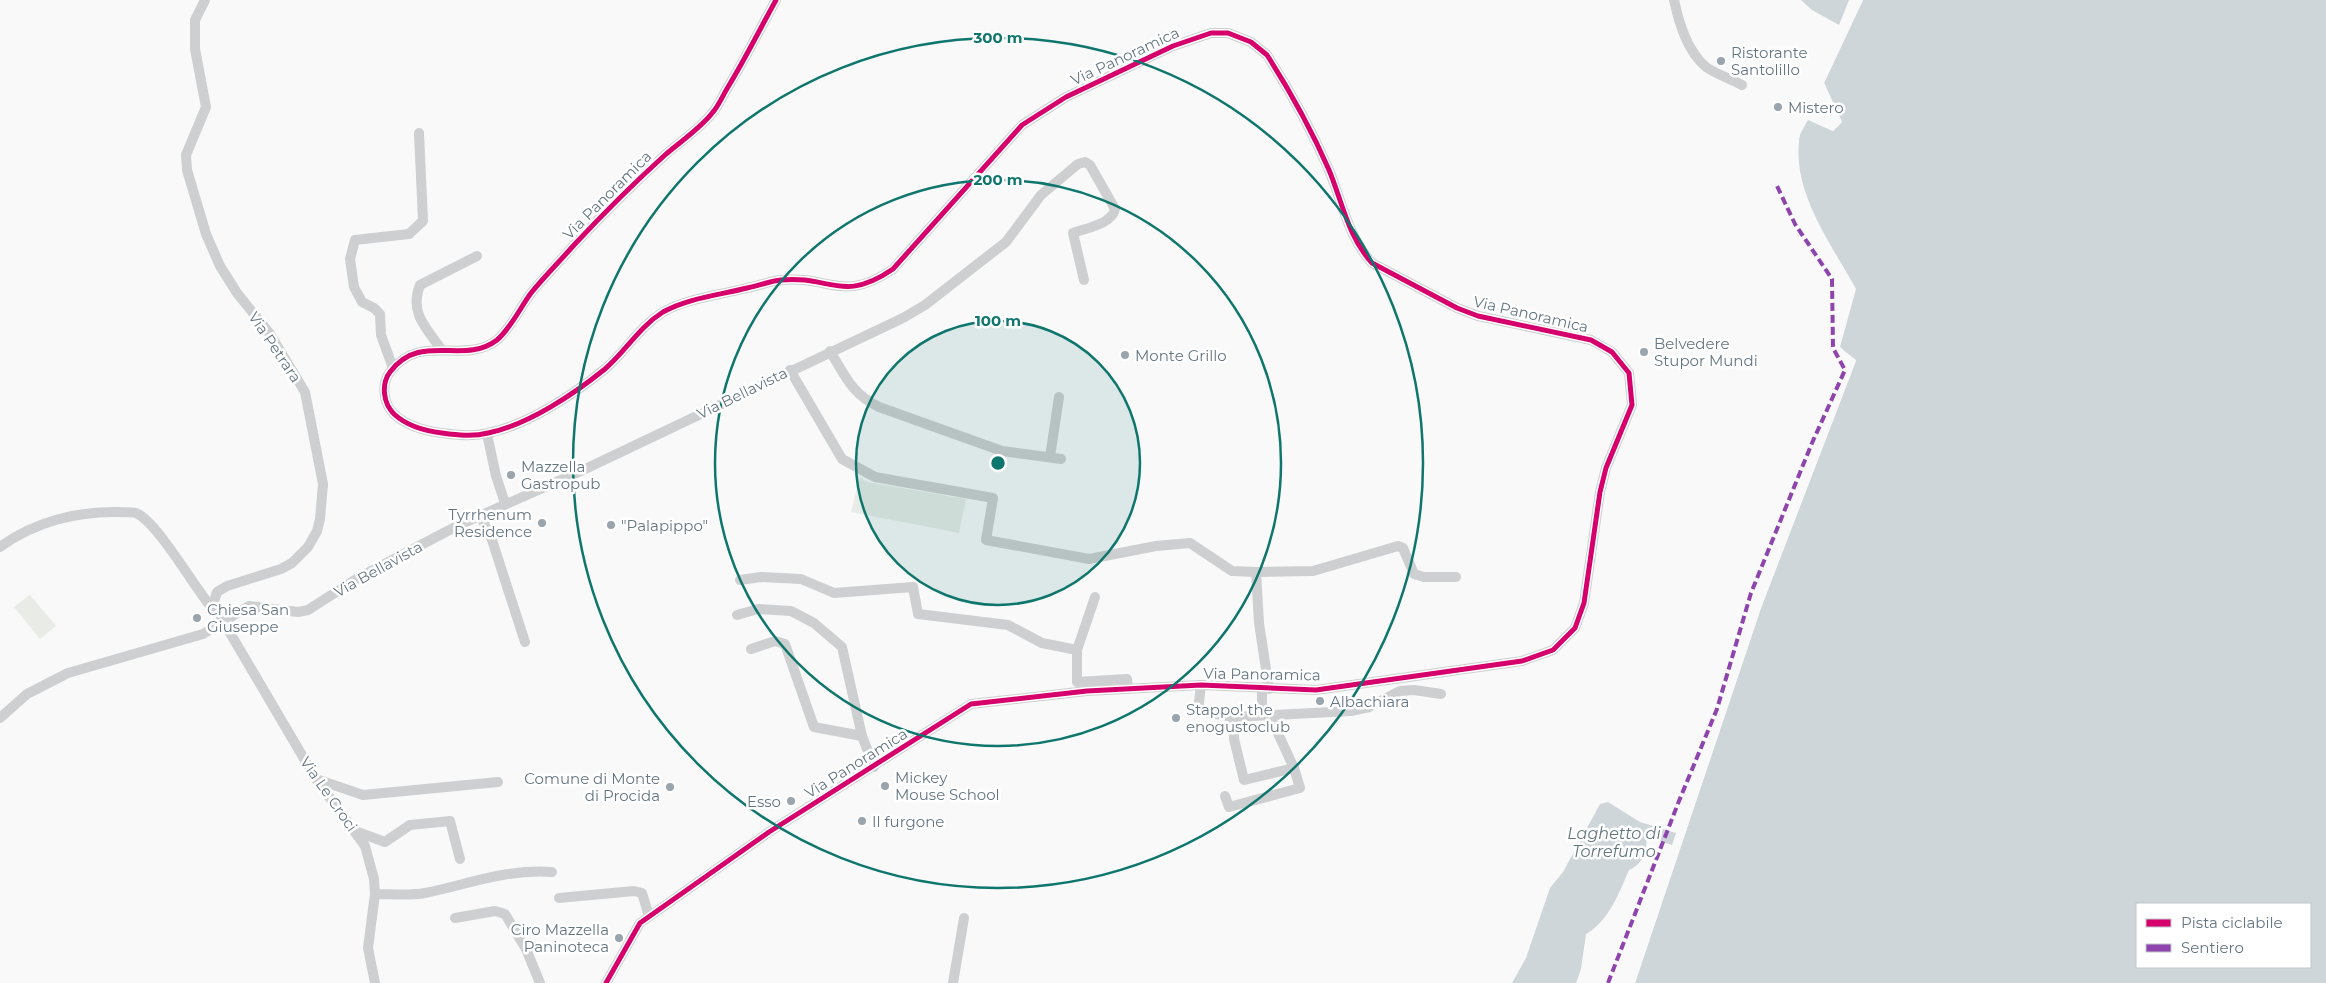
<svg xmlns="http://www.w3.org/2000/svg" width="2326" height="983" font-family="Montserrat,sans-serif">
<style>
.green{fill:#e8ebe6}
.water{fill:#ced6d9;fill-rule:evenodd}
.pier{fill:#f9f9f9}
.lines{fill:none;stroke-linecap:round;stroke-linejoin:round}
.minor{stroke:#cecfd0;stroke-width:10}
.quiet{stroke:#8e44ad;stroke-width:4;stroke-dasharray:8 4;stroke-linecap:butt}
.cycleway-casing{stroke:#fff;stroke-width:8}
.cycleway{stroke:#d6006c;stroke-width:5}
.ring{fill:none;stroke:#0f766e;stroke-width:2.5}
.poi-dot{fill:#99a4ac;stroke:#fff;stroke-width:2}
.labels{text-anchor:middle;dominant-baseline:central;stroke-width:5;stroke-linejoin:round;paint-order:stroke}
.poi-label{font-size:15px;fill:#657683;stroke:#fff;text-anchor:start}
.street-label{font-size:15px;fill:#657683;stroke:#fff}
.water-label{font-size:16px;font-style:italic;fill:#60757c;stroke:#fff}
.centre{fill:#0f766e;stroke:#fff;stroke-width:2.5}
.ring-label{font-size:15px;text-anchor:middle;font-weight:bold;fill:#0f766e;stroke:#fff;stroke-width:5;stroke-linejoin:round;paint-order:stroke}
</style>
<rect width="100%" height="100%" fill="#f9f9f9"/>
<g class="green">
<path d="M860,478L867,482L966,499L959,533L851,512Z"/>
<path d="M30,595L56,626L40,639L14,607Z"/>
</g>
<g class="water">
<path d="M1801,0H1849L1839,25L1812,10Z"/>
<path d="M1863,0H2326V983H1635L1761,608L1856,361L1840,347L1856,289C1832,245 1793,194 1799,141C1799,134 1805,126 1808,120L1833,131L1842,122L1824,83ZM2137,904H2310V967H2137Z"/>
<path d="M1608,802L1640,822L1676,833L1672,845L1647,837C1646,852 1644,863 1629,870C1619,893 1609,921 1586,934L1581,969L1576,983H1512L1526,958L1550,888L1563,872L1600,804Z"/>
</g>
<g class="pier">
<path d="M1860,0H1863L1824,83L1842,122L1833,131L1813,122V120L1833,128L1839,122L1821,83Z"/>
<path d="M1847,353L1856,360L1761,608L1635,983H1632L1758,607L1853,361L1847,356Z"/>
</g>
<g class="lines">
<g class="minor">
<path d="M205,0L195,20V49L206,107L186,155L187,170L206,234L220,266L237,293L270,334L305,392L323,484L320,519L317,531L308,547L292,563L281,569L227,586L217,592L214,602L223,621L316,779L365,846L374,879L375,894L368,948L375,983"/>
<path d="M1674,0C1679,23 1687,51 1706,67C1716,74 1731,79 1742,85"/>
<path d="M441,349C426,328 409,312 420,285L477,256"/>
<path d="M830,351C845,376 852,394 879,407L1002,451L1061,459"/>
<path d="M393,368L381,335L380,314L374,308L362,302L354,287L350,259L355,240L409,234L423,221L419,133"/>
<path d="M790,370L842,459L875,477L993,498L986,540L1089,559L1156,546L1190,543L1232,571L1256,572L1313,571L1398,546L1403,548L1414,574L1424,577H1456"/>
<path d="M487,434L496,476L505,503"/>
<path d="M1050,457L1059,397"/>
<path d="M480,515L492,540L525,642"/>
<path d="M0,547C34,522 77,511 119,512C124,513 133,511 138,514C160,526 195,589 215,612"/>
<path d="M1256,572L1259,623L1269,689"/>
<path d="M740,580L761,577L801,579L834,593L913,587L918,614L1008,625L1042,643L1077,650V682L1127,679L1128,689"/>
<path d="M737,615L758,609L791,611L814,623L842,647L862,736L874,767"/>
<path d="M751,649L775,641L785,644L814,727L862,736"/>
<path d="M1077,650L1095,597"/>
<path d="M1201,685L1198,711L1234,717L1351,711L1369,707L1400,691L1414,690L1441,694"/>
<path d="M1262,715V689"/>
<path d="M1234,717V739L1244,780L1294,768"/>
<path d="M0,718L27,694L68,673L203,634L249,606L298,612L308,610L358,578L457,526L581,471L903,318L925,305L1006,242L1041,195L1078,164L1085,162L1090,165L1115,209C1112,224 1086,228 1073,233L1084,280"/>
<path d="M316,779L363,795L498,782"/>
<path d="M1225,796L1229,807L1300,788L1294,768L1269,714"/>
<path d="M355,831L385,842L410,825L450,821L460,859"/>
<path d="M375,894C391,894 409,896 425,893C470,884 504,869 552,872"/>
<path d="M559,898L634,891L642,893L649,916"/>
<path d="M455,918L495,911L505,914L526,949L540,983"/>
<path d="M606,983L640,923L769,832L971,704L1087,691L1201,685L1316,690L1522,661L1553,650L1575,628L1584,603L1600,492L1606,468L1632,405L1629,373L1612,352L1591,340L1478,316L1457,308L1372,263C1348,237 1342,201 1329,170C1312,131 1290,91 1267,55L1251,42L1228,33H1211L1173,46L1066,97L1022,125L893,269C842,304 830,275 781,280C770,281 758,286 747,288C720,295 688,298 663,312C639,327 626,351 605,369C574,394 528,425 488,433C473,437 457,435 442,433C425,431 407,426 394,414C383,403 381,384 390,372C421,331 463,366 497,340C511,328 520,308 531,293C545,276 560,261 574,245C603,214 634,183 665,155C681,141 701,128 713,112C719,105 723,95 728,87C745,59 760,29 776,0"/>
<path d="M953,983L964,918"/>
</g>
<path class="quiet" d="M1608,983L1679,801L1717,709L1751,593L1812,443L1845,370L1833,348L1832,279L1795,224L1777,186"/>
<defs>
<path id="cycleway" d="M606,983L640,923L769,832L971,704L1087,691L1201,685L1316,690L1522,661L1553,650L1575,628L1584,603L1600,492L1606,468L1632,405L1629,373L1612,352L1591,340L1478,316L1457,308L1372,263C1348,237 1342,201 1329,170C1312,131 1290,91 1267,55L1251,42L1228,33H1211L1173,46L1066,97L1022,125L893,269C842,304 830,275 781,280C770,281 758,286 747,288C720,295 688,298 663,312C639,327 626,351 605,369C574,394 528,425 488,433C473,437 457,435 442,433C425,431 407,426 394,414C383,403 381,384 390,372C421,331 463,366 497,340C511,328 520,308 531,293C545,276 560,261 574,245C603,214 634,183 665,155C681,141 701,128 713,112C719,105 723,95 728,87C745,59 760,29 776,0"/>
</defs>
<use href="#cycleway" class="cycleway-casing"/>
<use href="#cycleway" class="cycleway"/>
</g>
<circle cx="998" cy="463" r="142" fill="#0f766e" fill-opacity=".12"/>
<g class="ring">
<circle cx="998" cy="463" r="142"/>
<circle cx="998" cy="463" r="283"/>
<circle cx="998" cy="463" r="425"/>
</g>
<g class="poi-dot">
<circle cx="1721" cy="61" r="5"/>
<circle cx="1778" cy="107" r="5"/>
<circle cx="1644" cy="352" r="5"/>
<circle cx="1125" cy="355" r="5"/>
<circle cx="511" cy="475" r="5"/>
<circle cx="542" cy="523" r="5"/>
<circle cx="611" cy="525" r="5"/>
<circle cx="197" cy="618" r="5"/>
<circle cx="1320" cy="701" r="5"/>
<circle cx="1176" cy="718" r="5"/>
<circle cx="885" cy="786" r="5"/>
<circle cx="670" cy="787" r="5"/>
<circle cx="791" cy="801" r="5"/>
<circle cx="862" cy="821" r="5"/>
<circle cx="619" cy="938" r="5"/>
</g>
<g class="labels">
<g class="poi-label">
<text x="1731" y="52">Ristorante<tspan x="1731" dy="17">Santolillo</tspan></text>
<text x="1788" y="107">Mistero</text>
<text x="1654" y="343">Belvedere<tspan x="1654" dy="17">Stupor Mundi</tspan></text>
<text x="1135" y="355">Monte Grillo</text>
<text x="521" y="466">Mazzella<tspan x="521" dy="17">Gastropub</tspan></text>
<text x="532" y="514" text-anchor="end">Tyrrhenum<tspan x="532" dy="17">Residence</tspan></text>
<text x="621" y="525">"Palapippo"</text>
<text x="207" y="609">Chiesa San<tspan x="207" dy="17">Giuseppe</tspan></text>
<text x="1330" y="701">Albachiara</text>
<text x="1186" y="709">Stappo! the<tspan x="1186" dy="17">enogustoclub</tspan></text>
<text x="895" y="777">Mickey<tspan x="895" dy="17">Mouse School</tspan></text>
<text x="660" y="778" text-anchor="end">Comune di Monte<tspan x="660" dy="17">di Procida</tspan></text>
<text x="781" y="801" text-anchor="end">Esso</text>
<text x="872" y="821">Il furgone</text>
<text x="609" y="929" text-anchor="end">Ciro Mazzella<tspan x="609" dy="17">Paninoteca</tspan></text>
</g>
<g class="street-label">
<text transform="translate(1125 56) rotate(-25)">Via Panoramica</text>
<text transform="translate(607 195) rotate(-45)">Via Panoramica</text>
<text transform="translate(1531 314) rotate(13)">Via Panoramica</text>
<text transform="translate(275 347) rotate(56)">Via Petrara</text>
<text transform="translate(742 393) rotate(-26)">Via Bellavista</text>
<text transform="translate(378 569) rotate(-29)">Via Bellavista</text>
<text transform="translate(1262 674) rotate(1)">Via Panoramica</text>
<text transform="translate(856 763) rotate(-32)">Via Panoramica</text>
<text transform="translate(329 794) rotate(55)">Via Le Croci</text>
</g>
<g class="water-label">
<text x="1614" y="833">Laghetto di<tspan x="1614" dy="18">Torrefumo</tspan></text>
</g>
</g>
<circle cx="998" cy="463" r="8" class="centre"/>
<g class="ring-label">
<text x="998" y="43">300 m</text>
<text x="998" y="185">200 m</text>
<text x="998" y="326">100 m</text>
</g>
<rect x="2136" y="903" width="175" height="65" fill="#ffffff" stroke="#c1c8cd"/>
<rect x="2146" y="919" width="25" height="8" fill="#d6006c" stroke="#c1c8cd"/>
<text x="2181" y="928" font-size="15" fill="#657683">Pista ciclabile</text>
<rect x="2146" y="944" width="25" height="8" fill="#8e44ad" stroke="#c1c8cd"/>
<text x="2181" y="953" font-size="15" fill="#657683">Sentiero</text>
</svg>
